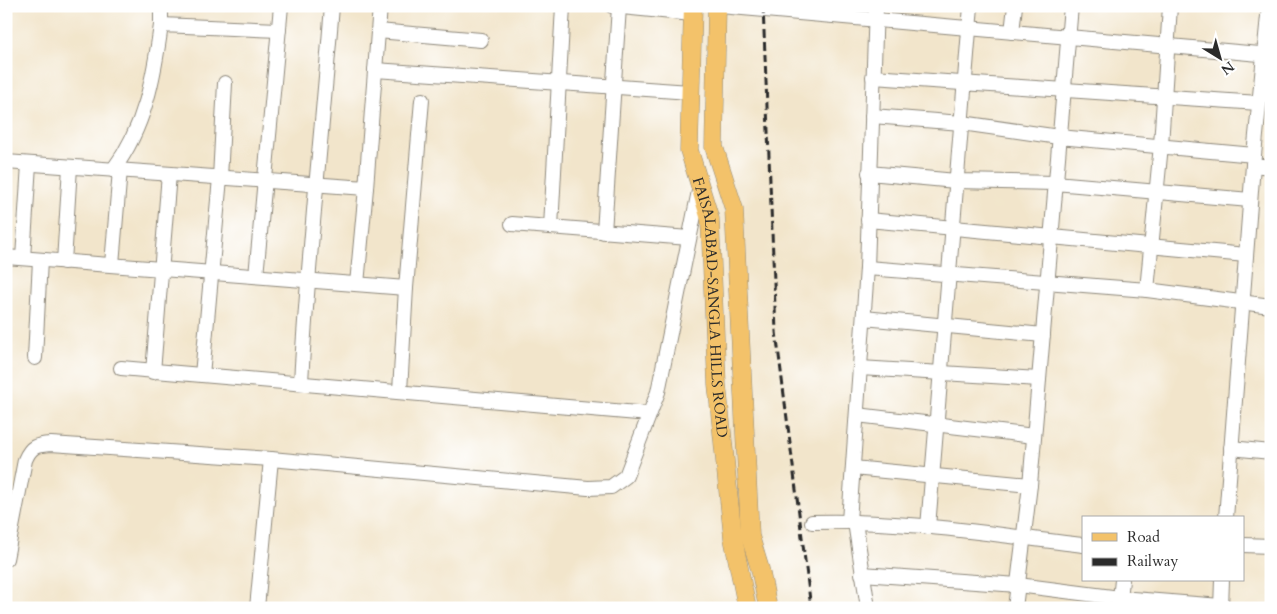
<svg xmlns="http://www.w3.org/2000/svg" width="1277" height="614" font-family="Cardo,serif">
<style>
.lines{fill:none;stroke-linecap:round;stroke-linejoin:round}
.minor-casing{stroke:#8e887b;stroke-width:16}
.major-casing{stroke:#8e887b;stroke-width:19}
.minor{stroke:#fff;stroke-width:14}
.major{stroke:#f3c26a;stroke-width:18}
.rail{stroke:#2b2b2b;stroke-width:3;stroke-dasharray:8 4;stroke-linecap:butt}
.labels{text-anchor:middle;dominant-baseline:central;stroke-width:4;stroke-linejoin:round;paint-order:stroke}
.street-label{font-size:15px;fill:#2b2b2b;stroke:#fff}
</style>
<rect width="100%" height="100%" fill="#fff"/>
<filter id="ink" filterUnits="userSpaceOnUse"><feTurbulence type="fractalNoise" baseFrequency=".02" numOctaves="2"/><feDisplacementMap in="SourceGraphic" scale="10" xChannelSelector="R" yChannelSelector="G"/><feConvolveMatrix kernelMatrix="1 2 1 2 8 2 1 2 1" color-interpolation-filters="sRGB"/></filter>
<filter id="wash" filterUnits="userSpaceOnUse"><feTurbulence type="fractalNoise" baseFrequency=".0096" numOctaves="4" result="noise"/><feDisplacementMap in="SourceGraphic" scale="20" xChannelSelector="R" yChannelSelector="G"/><feGaussianBlur stdDeviation="1.12" result="paint"/><feColorMatrix in="noise" values="0 0 0 0 0 0 0 0 0 0 0 0 0 0 0 0 0 1.4 0 .05"/><feComposite in="paint" operator="in"/></filter>
<g filter="url(#wash)">
<rect width="100%" height="100%" fill="#f2e5cb"/>
</g>
<g filter="url(#ink)">
<g class="lines">
<defs>
<g id="minor">
<path d="M612,6L692,14"/>
<path d="M720,6L1271,55"/>
<path d="M161,25V6"/>
<path d="M378,31L481,40"/>
<path d="M1012,32L1015,6"/>
<path d="M375,70L690,92"/>
<path d="M873,77L1259,103"/>
<path d="M872,116L962,123L1059,137L1254,155"/>
<path d="M6,162L366,188L380,6"/>
<path d="M1253,165L1271,167"/>
<path d="M113,170C145,127 154,77 161,25L279,30"/>
<path d="M869,173L956,181L1055,183L1250,200"/>
<path d="M868,220L1246,255"/>
<path d="M512,224L689,238"/>
<path d="M551,227L563,6"/>
<path d="M604,232L619,7"/>
<path d="M6,257L406,288L422,100"/>
<path d="M23,258L29,164"/>
<path d="M64,262L70,167"/>
<path d="M112,264L120,170"/>
<path d="M867,268L1147,290L1271,306"/>
<path d="M256,276L281,6"/>
<path d="M357,284L366,188"/>
<path d="M1147,290L1161,145L1170,6"/>
<path d="M864,318L1043,335"/>
<path d="M35,358L40,260"/>
<path d="M121,368L649,414"/>
<path d="M860,368L1039,379"/>
<path d="M153,372L169,174"/>
<path d="M202,375L220,178L225,83"/>
<path d="M301,382C308,257 322,132 332,6"/>
<path d="M400,391L406,288"/>
<path d="M857,415L1034,436"/>
<path d="M1231,448L1271,452"/>
<path d="M853,468L1030,485"/>
<path d="M1226,518L1253,165L1269,6"/>
<path d="M849,521L867,268L876,6"/>
<path d="M812,522C902,519 994,535 1083,545"/>
<path d="M855,522L868,608"/>
<path d="M928,527L971,6"/>
<path d="M1243,545L1271,546"/>
<path d="M6,559L25,460C31,446 36,445 51,444L271,459L588,488L611,487L626,476L658,392L700,186"/>
<path d="M862,574L1018,585L1120,598L1221,606"/>
<path d="M257,608L271,459"/>
<path d="M1015,608L1030,485L1071,6"/>
<path d="M1119,608L1122,580"/>
<path d="M1221,608L1222,580"/>
</g>
<g id="major">
<path id="s1" d="M693,6L689,150L710,219L717,384L733,538L747,608"/>
<path d="M717,6L714,147L734,209L750,536L760,569L768,608"/>
</g>
</defs>
<use href="#minor" class="minor-casing"/>
<use href="#major" class="major-casing"/>
<use href="#minor" class="minor"/>
<use href="#major" class="major"/>
<path class="rail" d="M763,6L776,332L811,608"/>
</g>
</g>
<g class="labels">
<g class="street-label">
<text stroke="none"><textPath href="#s1" startOffset="304">FAISALABAD-SANGLA HILLS ROAD</textPath></text>
</g>
</g>
<rect width="1277" height="614" fill="none" stroke="#fff" stroke-width="25"/>
<rect x="1082" y="516" width="162" height="65" fill="#ffffff" stroke="#aaaaaa"/>
<rect x="1092" y="533" width="25" height="8" fill="#f3c26a" stroke="#aaaaaa"/>
<text x="1127" y="542" font-size="15" fill="#2b2b2b">Road</text>
<rect x="1092" y="558" width="25" height="8" fill="#2b2b2b" stroke="#aaaaaa"/>
<text x="1127" y="566" font-size="15" fill="#2b2b2b">Railway</text>
<g transform="translate(1220 58) rotate(143)" stroke="#ffffff" stroke-width="4" paint-order="stroke">
<path d="M0-4L9 19L0 12L-9 19Z" fill="#2b2b2b"/>
<text y="-8" font-size="14" font-weight="bold" text-anchor="middle" fill="#2b2b2b">N</text>
</g>
</svg>
